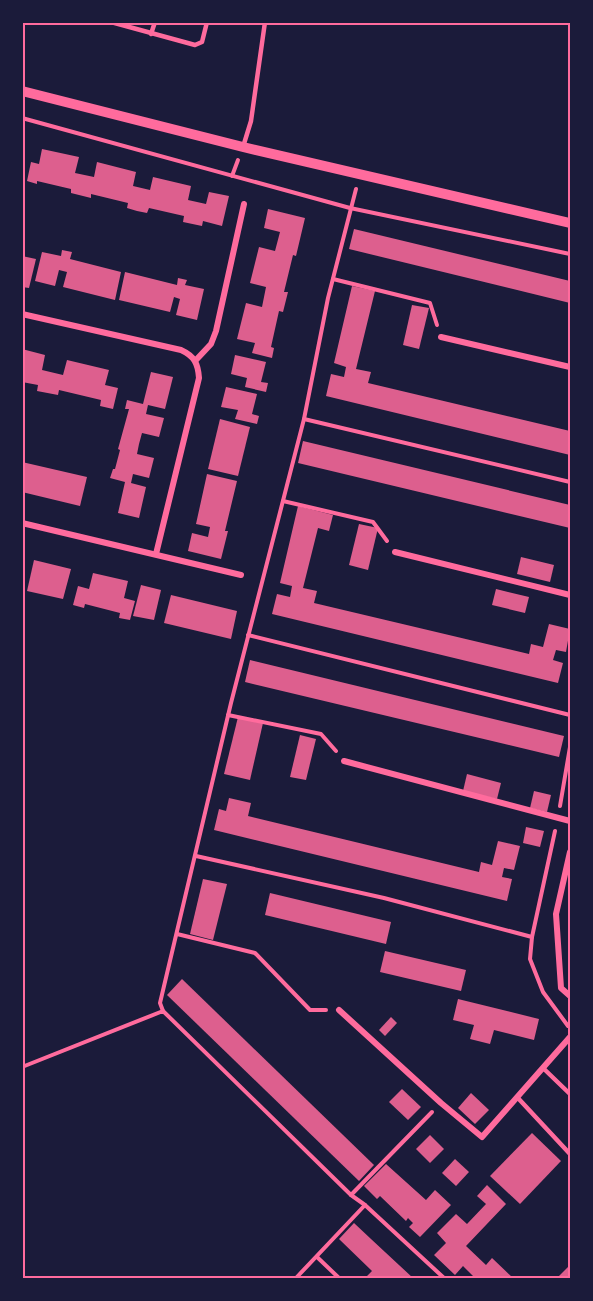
<svg xmlns="http://www.w3.org/2000/svg" width="593" height="1301" font-family="'Public Sans',sans-serif">
<style>
.building{fill:#dd5f8e}
.lines{fill:none;stroke-linecap:round;stroke-linejoin:round}
.path{stroke:#ff6b9d;stroke-width:4}
.service{stroke:#ff6b9d;stroke-width:4.5}
.minor{stroke:#ff6b9d;stroke-width:6}
.tertiary{stroke:#ff6b9d;stroke-width:10}
.neatline{fill:none;stroke:#ff6b9d;stroke-width:2}
</style>
<rect width="100%" height="100%" fill="#1b1b3a"/>
<g class="building">
<path d="M42,149L79,157L75,173L94,177L97,162L136,172L133,186L150,190L153,177L191,186L188,200L206,204L209,192L229,196L222,226L203,221L202,226L183,222L184,216L149,208L147,213L137,211L127,208L128,203L91,194V198L71,193V189L37,181V184L27,181L31,162L39,164Z"/>
<path d="M268,209L305,218L296,256L293,255L284,292H288L283,312L279,311L271,347L274,348L272,358L252,353L255,343L237,339L246,303L262,307L266,287L250,283L259,247L275,251L280,232L264,228Z"/>
<path d="M354,229L570,281V303L349,249Z"/>
<path d="M62,250L72,252L70,259L121,272L115,300L63,287L67,272L59,270L55,286L35,281L42,252L61,256Z"/>
<path d="M22,256L36,259L29,288L22,287Z"/>
<path d="M125,272L177,285L178,278L187,280L185,285L204,289L197,320L176,315L180,299L174,297L170,312L119,300Z"/>
<path d="M352,286L375,291L356,369L371,372L368,383L570,431V455L326,396L331,374L344,377L346,367L334,363Z"/>
<path d="M412,305L429,308L419,349L403,345Z"/>
<path d="M22,349L45,355L42,370L63,375L67,360L109,370L105,385L118,388L113,409L100,406L101,400L59,390L58,395L37,391L38,385L22,382Z"/>
<path d="M235,355L266,362L261,382L268,383L266,392L245,387L247,378L231,374Z"/>
<path d="M151,372L173,377L165,409L148,405L146,414L164,418L159,437L142,433L139,444L137,454L154,458L149,478L133,474L131,483L146,487L139,518L118,513L125,482L110,478L113,469H115L120,450L118,449L129,409H125L127,400L143,404Z"/>
<path d="M226,387L257,394L252,414L259,416L257,424L235,419L238,410L221,407Z"/>
<path d="M220,419L250,427L238,476L208,469Z"/>
<path d="M303,441L570,505V528L298,463Z"/>
<path d="M22,462L87,477L80,506L22,492Z"/>
<path d="M207,474L237,481L225,531H228L221,559L188,551L192,533L208,537L210,527L196,524Z"/>
<path d="M298,506L333,515L329,531L318,528L303,588L317,591L314,603L529,654L531,644L543,647L549,624L570,629L566,652L556,650L553,660L563,663L558,683L272,614L277,594L290,597L292,586L280,583Z"/>
<path d="M359,524L378,528L368,570L349,565Z"/>
<path d="M521,557L554,565L550,582L517,574Z"/>
<path d="M34,560L71,569L63,599L27,591Z"/>
<path d="M93,573L128,581L124,598L135,601L130,620L119,618L120,613L85,604L84,608L73,605L78,586L89,589Z"/>
<path d="M141,585L161,590L154,620L133,616Z"/>
<path d="M496,589L529,597L525,613L492,605Z"/>
<path d="M171,595L237,611L231,639L164,623Z"/>
<path d="M250,660L564,736L559,757L245,682Z"/>
<path d="M238,717L263,723L250,780L224,774Z"/>
<path d="M300,735L316,739L306,780L290,777Z"/>
<path d="M467,774L501,783L497,799L463,791Z"/>
<path d="M534,791L551,795L547,812L530,808Z"/>
<path d="M229,798L251,803L248,816L479,872L481,862L492,865L498,841L520,846L514,870L504,868L502,877L512,879L507,901L214,830L219,809L226,811Z"/>
<path d="M526,827L544,831L540,847L523,843Z"/>
<path d="M203,879L227,884L213,940L190,934Z"/>
<path d="M270,893L391,922L386,944L265,915Z"/>
<path d="M385,951L466,970L461,991L380,972Z"/>
<path d="M182,979L374,1165L359,1181L167,995Z"/>
<path d="M458,999L539,1019L534,1040L494,1030L490,1044L470,1039L474,1025L453,1020Z"/>
<path d="M391,1017L397,1023L385,1036L379,1030Z"/>
<path d="M402,1089L421,1107L408,1120L389,1102Z"/>
<path d="M471,1093L489,1110L475,1124L458,1108Z"/>
<path d="M532,1133L561,1161L520,1204L490,1176Z"/>
<path d="M430,1135L444,1149L430,1163L416,1149Z"/>
<path d="M455,1159L469,1172L456,1186L442,1173Z"/>
<path d="M386,1164L426,1200L435,1190L451,1205L420,1237L409,1227L413,1223L408,1218L406,1221L380,1196L377,1199L364,1186Z"/>
<path d="M487,1185L506,1204L466,1246L486,1265L492,1258L513,1278H475L463,1266L455,1275L434,1255L446,1243L437,1233L456,1214L467,1224L486,1204L477,1196Z"/>
<path d="M354,1223L371,1239L413,1278H365L372,1271L339,1239Z"/>
<path d="M570,1265V1278H557Z"/>
</g>
<g class="lines">
<g class="path">
<path d="M22,118L350,208L570,254"/>
<path d="M232,176L238,160"/>
<path d="M333,279L430,303L437,325"/>
<path d="M304,419L570,482"/>
<path d="M283,501L373,522L387,541"/>
<path d="M248,635L570,715"/>
<path d="M228,715L321,734L336,751"/>
<path d="M560,806L570,747"/>
<path d="M555,831L532,937L530,959L543,992L568,1026"/>
<path d="M196,856L384,898L532,937"/>
<path d="M177,934L255,953L310,1010H326"/>
<path d="M163,1011L160,1003L231,703L304,419L328,298L356,189"/>
<path d="M22,1067L163,1011L351,1195L365,1205L444,1278"/>
<path d="M351,1195L432,1112"/>
<path d="M317,1257L339,1278"/>
<path d="M296,1278L365,1205"/>
</g>
<g class="service">
<path d="M111,22L195,45L202,42L207,22"/>
<path d="M151,34L155,22"/>
<path d="M243,147L251,121L265,22"/>
<path d="M543,1068L570,1094"/>
<path d="M517,1097L570,1154"/>
</g>
<g class="minor">
<path d="M22,314L181,350C194,356 198,363 199,378L156,554"/>
<path d="M441,337L570,367"/>
<path d="M196,360L211,344L216,331L244,204"/>
<path d="M22,523L241,575"/>
<path d="M395,552L570,595"/>
<path d="M344,761L570,821"/>
<path d="M570,852L556,914L561,988L570,996"/>
<path d="M339,1010L441,1103L482,1137L570,1037"/>
</g>
<path class="tertiary" d="M22,91L243,147L570,223"/>
</g>
<rect width="593" height="1301" fill="none" stroke="#1b1b3a" stroke-width="48"/>
<rect x="24" y="24" width="545" height="1253" class="neatline"/>
</svg>
